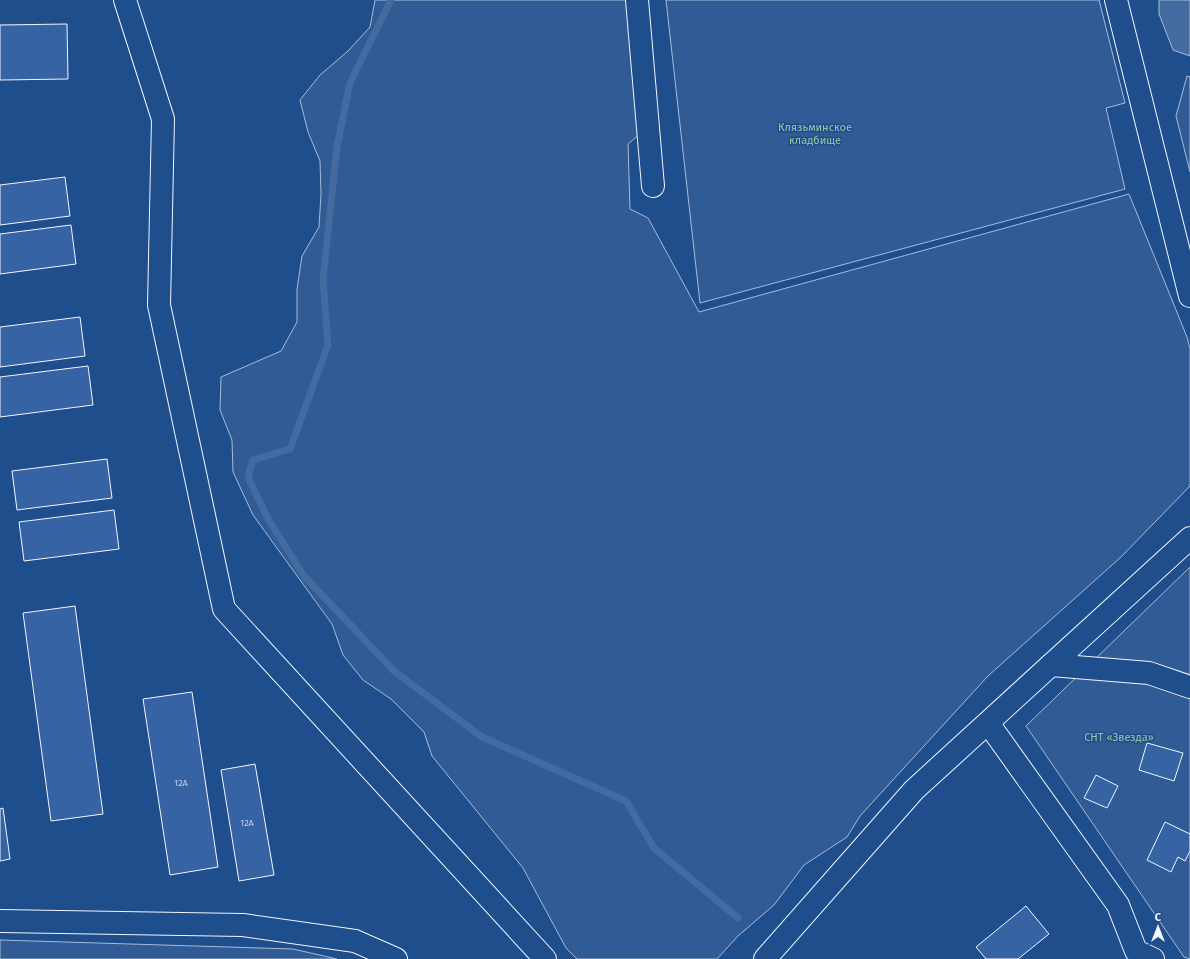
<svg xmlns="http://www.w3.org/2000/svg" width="1190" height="959" font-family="'Fira Sans',sans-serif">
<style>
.green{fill:#305b95;stroke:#a8bbd7}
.water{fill:#446ba0;stroke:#a8bbd7}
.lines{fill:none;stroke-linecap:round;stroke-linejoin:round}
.stream{stroke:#446ba0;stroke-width:7}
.building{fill:#3563a3;stroke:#f2f6ff}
.minor-casing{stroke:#f2f6ff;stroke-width:24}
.minor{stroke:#1f4e8c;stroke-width:22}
.labels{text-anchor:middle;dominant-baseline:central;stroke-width:3;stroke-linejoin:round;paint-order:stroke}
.number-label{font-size:9px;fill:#c3d1e8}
.park-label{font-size:11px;fill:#97c8a6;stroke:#1f4e8c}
</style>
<rect width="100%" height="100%" fill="#1f4e8c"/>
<g class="green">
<path d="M375,0H636L647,128L628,144L630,209L648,218L699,312L1129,194L1187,337L1190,349V486L1121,557L988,676L860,816L847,837L804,865L774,905L738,936L717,959H577L566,948L523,868L432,756L424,732L391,699L363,680L343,655L332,624L253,515L233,472L232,440L220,410L221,377L281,351L297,322V289L302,256L319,227L321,194L320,161L308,132L300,100L320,75L348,51L370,27Z"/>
<path d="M666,0H1099L1125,103L1106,108L1125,189L700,303Z"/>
<path d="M1187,76L1190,77V172L1176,116Z"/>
<path d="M1190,567V959L1184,957L1026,726Z"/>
<path d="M0,940L293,949L337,959H0Z"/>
</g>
<path class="water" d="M1159,0H1190V56L1173,50L1159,14Z"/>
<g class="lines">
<path class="stream" d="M391,0L350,83L337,147L323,279L328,345L290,449L253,460L248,477L268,519L304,576L394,671L482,737L626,801L654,848L738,918"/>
</g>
<g class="building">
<path d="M67,24L68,79L0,80V25Z"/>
<path d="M65,177L70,216L0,225V185Z"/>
<path d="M71,225L76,264L0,274V234Z"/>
<path d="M80,317L85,356L0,367V327Z"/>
<path d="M88,366L93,405L0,417V377Z"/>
<path d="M107,459L112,498L17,510L12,471Z"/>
<path d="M114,510L119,549L24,561L19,522Z"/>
<path d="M75,606L103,814L51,821L23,613Z"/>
<path d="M192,692L218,867L170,875L143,699Z"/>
<path d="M1147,743L1183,753L1174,781L1139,770Z"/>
<path d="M255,764L274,875L239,881L221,770Z"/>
<path d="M1096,775L1118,786L1107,808L1084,798Z"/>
<path d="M3,808L10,859L0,861V809Z"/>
<path d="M1165,822L1190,834V851L1185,861L1178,857L1171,872L1147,860Z"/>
<path d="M1026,906L1049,934L1018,959H986L976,947Z"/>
</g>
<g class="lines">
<defs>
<g id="minor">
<path d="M125,0L163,119L159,305L224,609L545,959"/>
<path d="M637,0L653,186"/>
<path d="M1116,0L1190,296"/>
<path d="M1051,665L1149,673L1190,687"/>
<path d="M988,723L1118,905L1136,951L1153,959"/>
<path d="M0,921L243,925L355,941L396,959"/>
<path d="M765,959L914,790L1190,538"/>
</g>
</defs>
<use href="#minor" class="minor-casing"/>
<use href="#minor" class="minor"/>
</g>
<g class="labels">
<g class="number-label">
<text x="181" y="783">12А</text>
<text x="247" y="823">12А</text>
</g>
<g class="park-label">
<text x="815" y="127">Клязьминское<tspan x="815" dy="13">кладбище</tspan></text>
<text x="1119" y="737">СНТ «Звезда»</text>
</g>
</g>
<g transform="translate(1158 927)" stroke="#1f4e8c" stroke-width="3" paint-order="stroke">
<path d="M0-3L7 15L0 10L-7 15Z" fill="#f2f6ff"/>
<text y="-6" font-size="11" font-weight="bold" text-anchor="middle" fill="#f2f6ff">С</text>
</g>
</svg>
